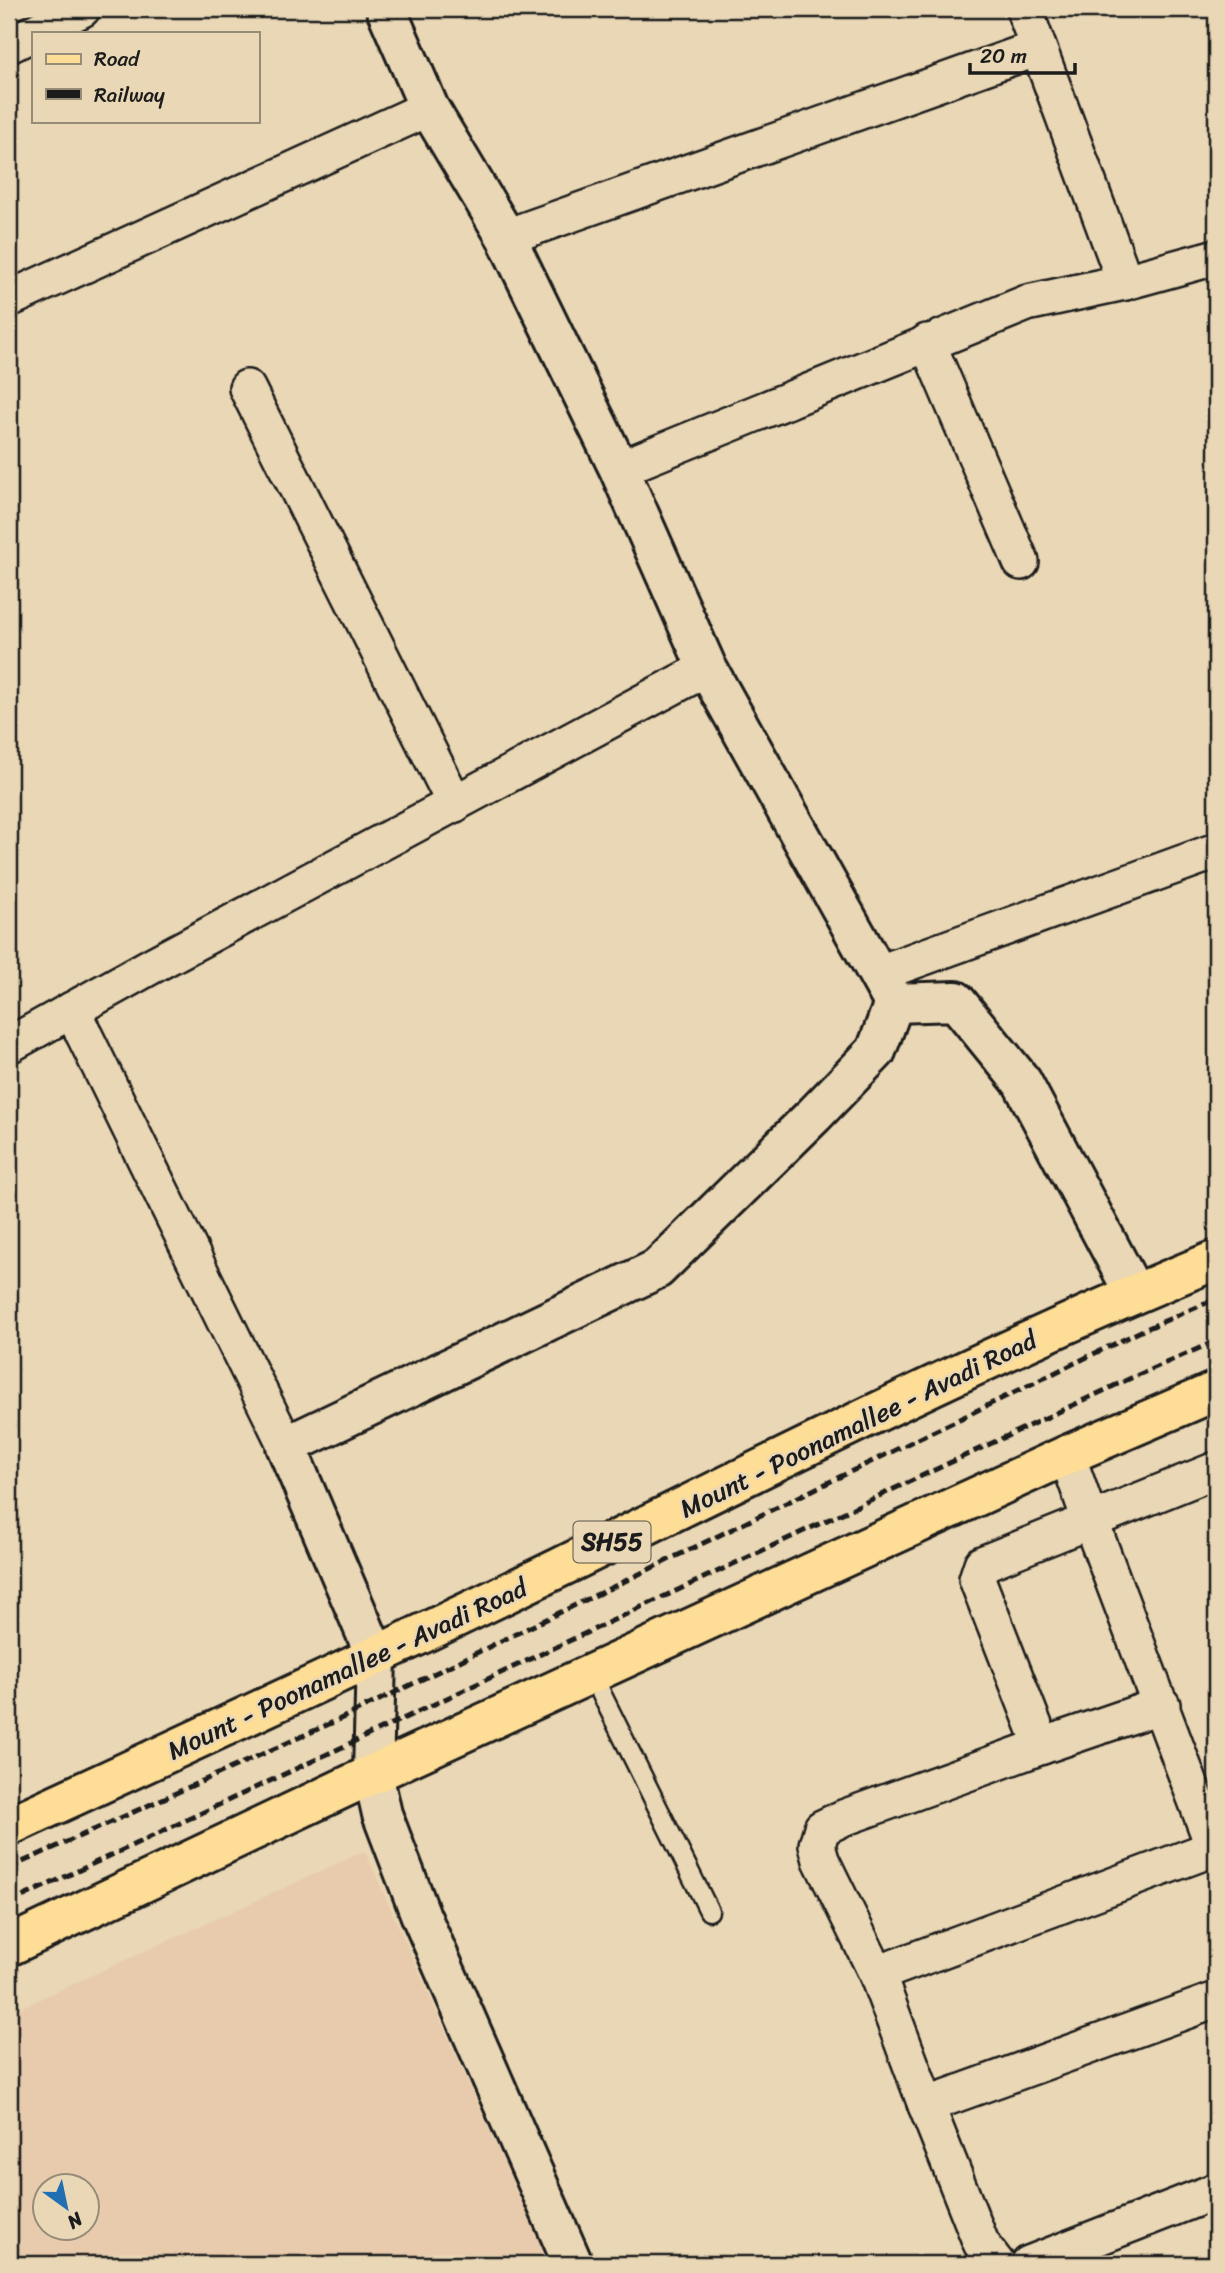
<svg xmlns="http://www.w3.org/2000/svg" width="1225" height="2273" font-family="Sriracha,sans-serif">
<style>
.built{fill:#e8cbad;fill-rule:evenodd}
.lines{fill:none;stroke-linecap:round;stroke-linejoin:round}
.service-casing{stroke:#1c1c1c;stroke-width:23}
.minor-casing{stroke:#1c1c1c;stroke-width:40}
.tertiary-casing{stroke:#1c1c1c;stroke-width:44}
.primary-casing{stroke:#1c1c1c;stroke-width:44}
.service{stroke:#e9d7b5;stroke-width:18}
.minor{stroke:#e9d7b5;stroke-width:35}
.tertiary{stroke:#e9d7b5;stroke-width:38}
.primary{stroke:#fedd96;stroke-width:38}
.rail{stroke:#1c1c1c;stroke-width:5;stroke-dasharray:10 5;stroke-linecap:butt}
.labels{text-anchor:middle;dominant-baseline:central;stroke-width:5;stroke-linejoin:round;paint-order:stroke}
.shield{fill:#e9d7b5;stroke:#5a544a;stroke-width:2}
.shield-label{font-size:24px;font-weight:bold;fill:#1c1c1c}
.street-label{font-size:26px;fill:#1c1c1c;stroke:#e9d7b5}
</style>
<rect width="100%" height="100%" fill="#e9d7b5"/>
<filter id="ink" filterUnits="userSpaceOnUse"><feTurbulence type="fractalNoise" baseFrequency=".0143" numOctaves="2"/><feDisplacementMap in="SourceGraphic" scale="14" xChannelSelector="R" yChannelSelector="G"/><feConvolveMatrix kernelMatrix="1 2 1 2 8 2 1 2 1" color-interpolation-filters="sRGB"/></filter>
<g filter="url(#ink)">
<path class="built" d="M365,1851L549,2264H9V2013ZM46,2186H88V2228H46Z"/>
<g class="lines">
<defs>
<path id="service" d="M593,1673L602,1695L709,1911"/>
<g id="minor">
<path d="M1024,9L1125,282"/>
<path d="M9,45L82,9"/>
<path d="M506,237L1038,48"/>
<path d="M9,299L429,108"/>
<path d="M927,342L1021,562"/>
<path d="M247,388L455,804"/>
<path d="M619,469L1027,303L1125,282L1216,257"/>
<path d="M877,974L1216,851"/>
<path d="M72,1010L286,1446"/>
<path d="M9,1045L153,965L707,668"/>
<path d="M1067,1455L1090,1520L1216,1853"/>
<path d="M1162,1705L1042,1746L843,1818L822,1828L817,1845L821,1860L877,1974L926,2105L1216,2000"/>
<path d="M1042,1746L977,1579L982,1564L1216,1470"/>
<path d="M877,1974L1214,1848"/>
<path d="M926,2105L981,2243L997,2264"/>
<path d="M1029,2264L1216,2191"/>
</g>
<g id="tertiary">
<path d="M386,9L429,108L506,237L619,469L707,668L894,1003"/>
<path d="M894,1003L956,1001L1022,1082L1134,1293"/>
<path d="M573,2264L421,1916L382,1814L373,1774L376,1657L286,1446L657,1269L814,1115L876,1051L894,1003"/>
</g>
<g id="primary">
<path d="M9,1826C194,1741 378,1656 561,1567C778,1461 993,1351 1216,1260"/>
<path d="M9,1946L373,1774L1067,1455L1216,1391"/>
</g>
</defs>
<use href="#service" class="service-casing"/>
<use href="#minor" class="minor-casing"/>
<use href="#tertiary" class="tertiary-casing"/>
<use href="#primary" class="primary-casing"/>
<use href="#service" class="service"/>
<use href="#minor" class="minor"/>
<use href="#tertiary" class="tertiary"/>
<use href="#primary" class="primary"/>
<g class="rail">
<path d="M9,1868L338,1720L1141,1331L1216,1299"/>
<path d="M9,1903L1131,1378L1216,1341"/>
</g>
</g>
</g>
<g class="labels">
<rect class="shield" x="573.5" y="1521.5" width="77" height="41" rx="5"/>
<g class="shield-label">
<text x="612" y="1542">SH55</text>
</g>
<g class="street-label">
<text transform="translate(858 1424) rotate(-26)">Mount - Poonamallee - Avadi Road</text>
<text transform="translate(347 1669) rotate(-25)">Mount - Poonamallee - Avadi Road</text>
</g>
</g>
<rect width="1225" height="2273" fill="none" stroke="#e9d7b5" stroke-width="35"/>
<rect x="18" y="18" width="1190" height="2238" fill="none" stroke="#1c1c1c" stroke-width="2.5" filter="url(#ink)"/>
<rect x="32" y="32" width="228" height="91" fill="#e9d7b5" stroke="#978c78" stroke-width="2"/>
<rect x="46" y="54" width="35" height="10" fill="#fedd96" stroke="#978c78" stroke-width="2"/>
<text x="94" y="66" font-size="21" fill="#1c1c1c">Road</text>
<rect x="46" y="89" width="35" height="10" fill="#1c1c1c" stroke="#978c78" stroke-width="2"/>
<text x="94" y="102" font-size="21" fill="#1c1c1c">Railway</text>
<g transform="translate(66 2207) rotate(147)"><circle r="33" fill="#e9d7b5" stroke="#978c78" stroke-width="2"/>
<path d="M0-5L12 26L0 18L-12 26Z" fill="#1f6fb2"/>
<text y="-10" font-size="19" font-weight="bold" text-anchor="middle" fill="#1c1c1c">N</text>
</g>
<path d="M970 63v10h105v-10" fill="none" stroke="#1c1c1c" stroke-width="3.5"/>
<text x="980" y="63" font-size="21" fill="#1c1c1c" stroke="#e9d7b5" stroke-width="5" paint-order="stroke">20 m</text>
</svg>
